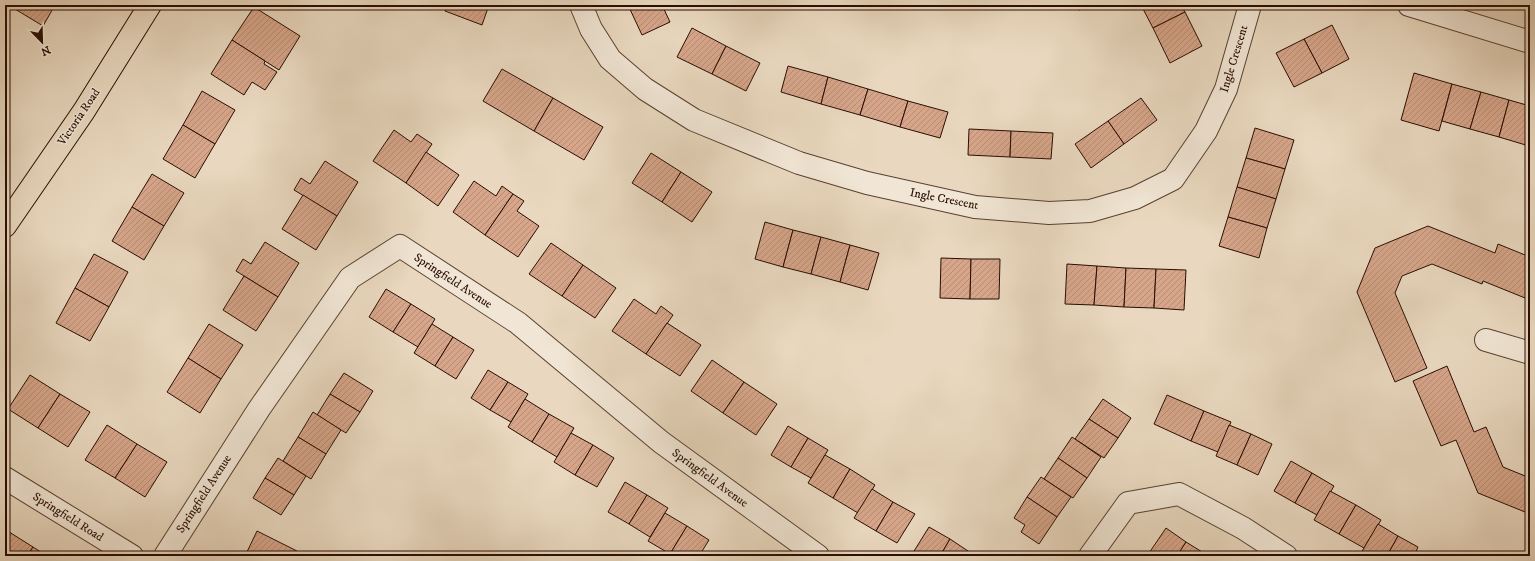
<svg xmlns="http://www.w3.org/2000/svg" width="1535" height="561" font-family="'IM FELL DW Pica',serif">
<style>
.building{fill:url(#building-hatch);stroke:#290d02}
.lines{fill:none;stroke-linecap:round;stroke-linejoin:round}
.street-casing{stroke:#594031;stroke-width:24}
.primary-casing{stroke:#290d02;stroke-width:24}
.street{stroke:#f1e6d5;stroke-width:22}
.primary{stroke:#e9d8bf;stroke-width:22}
.labels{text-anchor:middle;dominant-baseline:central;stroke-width:3;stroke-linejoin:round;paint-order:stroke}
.street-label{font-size:12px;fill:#290d02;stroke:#f1e6d5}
</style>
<defs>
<pattern id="building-hatch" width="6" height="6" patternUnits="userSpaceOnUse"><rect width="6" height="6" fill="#d6a58a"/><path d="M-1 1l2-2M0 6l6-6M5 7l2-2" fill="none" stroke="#b88d75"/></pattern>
</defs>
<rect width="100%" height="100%" fill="#e9d8bf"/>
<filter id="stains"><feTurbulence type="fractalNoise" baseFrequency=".005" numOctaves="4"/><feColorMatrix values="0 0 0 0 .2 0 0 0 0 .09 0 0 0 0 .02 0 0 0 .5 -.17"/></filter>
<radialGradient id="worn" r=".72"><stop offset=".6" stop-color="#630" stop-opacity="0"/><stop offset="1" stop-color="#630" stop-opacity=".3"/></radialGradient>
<g class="building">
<path d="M11,5H55L43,26L10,6Z"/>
<path d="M448,5H489L482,25L445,11Z"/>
<path d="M628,5H662L670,22L642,35Z"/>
<path d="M1060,5H1081L1080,10Z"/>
<path d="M1141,5H1181L1185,12L1153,28Z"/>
<path d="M254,7L300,36L279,70L232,40Z"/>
<path d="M1185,12L1202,46L1170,63L1153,28Z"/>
<path d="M1332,25L1349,59L1322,73L1304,39Z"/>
<path d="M692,28L726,46L712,74L677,57Z"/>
<path d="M1304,39L1322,73L1294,87L1276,53Z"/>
<path d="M232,40L265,61L264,64L277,72L265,90L252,82L244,95L211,74Z"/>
<path d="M726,46L760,63L746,91L712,74Z"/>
<path d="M788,66L828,77L821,104L781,92Z"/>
<path d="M502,69L553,98L534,131L483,101Z"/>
<path d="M1414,73L1452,84L1439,131L1401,120Z"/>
<path d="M828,77L868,89L860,115L821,104Z"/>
<path d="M1452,84L1481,92L1470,129L1442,121Z"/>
<path d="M868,89L908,101L900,127L860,115Z"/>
<path d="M202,91L235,110L215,144L183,125Z"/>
<path d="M1481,92L1509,100L1499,137L1470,129Z"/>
<path d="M553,98L603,127L584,160L534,131Z"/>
<path d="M1141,98L1157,120L1124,144L1108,121Z"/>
<path d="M1509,100L1530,106V141L1529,146L1499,137Z"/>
<path d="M908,101L948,112L940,138L900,127Z"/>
<path d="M1108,121L1124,144L1091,168L1075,144Z"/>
<path d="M183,125L215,144L195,178L163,159Z"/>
<path d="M1255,128L1294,140L1285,169L1246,158Z"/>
<path d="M969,129L1011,131L1010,157L968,155Z"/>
<path d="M394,130L411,142L417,134L432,144L406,183L373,161Z"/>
<path d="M1011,131L1053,133L1051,159L1010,157Z"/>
<path d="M426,152L459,175L438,206L406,183Z"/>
<path d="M651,153L681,172L662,202L632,183Z"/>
<path d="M1246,158L1285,169L1276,199L1237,187Z"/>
<path d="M325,161L358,182L337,216L294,190L301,178L310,184Z"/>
<path d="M681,172L712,192L692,222L662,202Z"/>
<path d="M152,174L184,193L164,226L132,207Z"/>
<path d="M474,181L496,196L502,186L513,194L485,235L453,212Z"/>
<path d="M1237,187L1276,199L1267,228L1228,217Z"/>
<path d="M513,194L524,201L517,211L539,226L518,257L485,235Z"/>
<path d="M303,195L337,216L316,250L282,229Z"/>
<path d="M132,207L164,226L144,260L112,241Z"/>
<path d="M1228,217L1267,228L1259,258L1219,246Z"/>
<path d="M765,222L793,230L783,267L755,259Z"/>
<path d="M1428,226L1495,253L1498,244L1530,257V300L1483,281L1482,284L1432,264L1402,276L1395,293L1427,368L1395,382L1357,292L1375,248Z"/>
<path d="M793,230L821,237L811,274L783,267Z"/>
<path d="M821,237L850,245L840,282L811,274Z"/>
<path d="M265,242L299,263L278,297L236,271L243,259L251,264Z"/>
<path d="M551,243L583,265L562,296L529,274Z"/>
<path d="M850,245L879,253L868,290L840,282Z"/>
<path d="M94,254L128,272L109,307L75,288Z"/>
<path d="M941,258L971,259L970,299L940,298Z"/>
<path d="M971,259H1000L999,299H970Z"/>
<path d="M1067,264L1097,266L1094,305L1065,304Z"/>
<path d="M583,265L616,288L595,318L562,296Z"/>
<path d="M1097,266L1126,268L1124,307L1094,305Z"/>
<path d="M1126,268L1156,269L1154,308L1124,307Z"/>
<path d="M1156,269L1186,270L1184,310L1154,308Z"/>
<path d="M244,276L278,297L256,331L223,310Z"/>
<path d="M75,288L109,307L90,341L56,323Z"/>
<path d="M386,289L411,304L393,332L369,317Z"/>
<path d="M634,299L656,314L661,306L673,315L646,354L612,331Z"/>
<path d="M411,304L435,319L418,347L393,332Z"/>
<path d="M667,323L701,345L680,376L646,354Z"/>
<path d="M209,324L243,345L221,379L188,358Z"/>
<path d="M432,324L453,337L435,366L414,353Z"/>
<path d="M453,337L474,350L456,379L435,366Z"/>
<path d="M188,358L221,379L200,413L167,392Z"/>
<path d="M712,360L744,382L723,413L691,391Z"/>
<path d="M1447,366L1474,432L1486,427L1503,467L1530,478V514L1478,493L1456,440L1441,446L1413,381Z"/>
<path d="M488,370L508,382L490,410L471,398Z"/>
<path d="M344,373L373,391L360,412L330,394Z"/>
<path d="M30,375L60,394L38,428L8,409Z"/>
<path d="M508,382L528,394L511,422L490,410Z"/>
<path d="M744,382L777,404L756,435L723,413Z"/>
<path d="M60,394L90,412L68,447L38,428Z"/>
<path d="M330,394L360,412L346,433L317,415Z"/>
<path d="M1167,395L1204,411L1191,441L1154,424Z"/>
<path d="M525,399L549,414L532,442L508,427Z"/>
<path d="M1103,399L1131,418L1118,438L1089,419Z"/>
<path d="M1204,411L1231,422L1218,452L1191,441Z"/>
<path d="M313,412L341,430L326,454L298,437Z"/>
<path d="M549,414L574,428L557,457L532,442Z"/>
<path d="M1089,419L1118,438L1104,458L1075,439Z"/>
<path d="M107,425L137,444L115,478L85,460Z"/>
<path d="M1229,425L1251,434L1237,465L1216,456Z"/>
<path d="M788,426L808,438L791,467L771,455Z"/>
<path d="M571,433L593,445L575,475L554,462Z"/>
<path d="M1251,434L1272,444L1258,475L1237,465Z"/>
<path d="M298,437L326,454L311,479L283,461Z"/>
<path d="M1072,437L1101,457L1087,478L1058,458Z"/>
<path d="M808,438L828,450L811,478L791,467Z"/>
<path d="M137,444L167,462L145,497L115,478Z"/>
<path d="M593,445L614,458L597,487L575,475Z"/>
<path d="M825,455L850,469L833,498L808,483Z"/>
<path d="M278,458L306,476L294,495L265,478Z"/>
<path d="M1058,458L1087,478L1073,498L1044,479Z"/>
<path d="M1291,461L1312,473L1295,503L1274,491Z"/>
<path d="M850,469L875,485L858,513L833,498Z"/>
<path d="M1312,473L1334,486L1317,515L1295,503Z"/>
<path d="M1041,477L1071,497L1057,517L1027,497Z"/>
<path d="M265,478L294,495L281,515L253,498Z"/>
<path d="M625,482L647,495L629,524L608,512Z"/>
<path d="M872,489L893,502L876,531L854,518Z"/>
<path d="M1330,491L1356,505L1339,534L1314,520Z"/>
<path d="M647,495L668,508L650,537L629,524Z"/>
<path d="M1027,497L1057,517L1039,544L1021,532L1025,525L1014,518Z"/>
<path d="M893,502L915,514L897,543L876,531Z"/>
<path d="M1356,505L1381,520L1364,548L1339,534Z"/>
<path d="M665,513L687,526L670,554L648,541Z"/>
<path d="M1378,524L1398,536L1387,556H1366L1361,553Z"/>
<path d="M687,526L709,540L699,556H673L670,554Z"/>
<path d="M929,527L950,539L940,556H911Z"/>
<path d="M1166,528L1186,542L1177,556H1147Z"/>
<path d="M6,530L33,547L27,556H5Z"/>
<path d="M257,531L297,551L295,556H245Z"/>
<path d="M1398,536L1418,547L1414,556H1387Z"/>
<path d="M950,539L971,553L969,556H940Z"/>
<path d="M1186,542L1207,555V556H1177Z"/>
<path d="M33,547L47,556H27Z"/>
</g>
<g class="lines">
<defs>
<g id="street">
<path d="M581,5L591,29L610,59L645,89L694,120L799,163L867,183L975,207L1049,213L1090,211L1135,198L1173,179L1206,131L1226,89L1250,5"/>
<path d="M1409,5L1530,42"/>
<path d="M1486,340L1530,353"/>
<path d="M5,478L132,556"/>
<path d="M165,556L259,409L350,278L400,246L518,323L661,442L818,556"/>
<path d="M1090,556L1128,503L1179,494L1243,528L1286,556"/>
</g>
<path id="primary" d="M5,226L84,111L150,5"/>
</defs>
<use href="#street" class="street-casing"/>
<use href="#primary" class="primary-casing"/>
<use href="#street" class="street"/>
<use href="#primary" class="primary"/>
</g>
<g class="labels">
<g class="street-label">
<text transform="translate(1234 59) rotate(-73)">Ingle Crescent</text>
<text transform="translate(79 117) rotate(-56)">Victoria Road</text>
<text transform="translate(944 199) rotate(11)">Ingle Crescent</text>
<text transform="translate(453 281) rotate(33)">Springfield Avenue</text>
<text transform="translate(710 478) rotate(36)">Springfield Avenue</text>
<text transform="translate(204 494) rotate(-57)">Springfield Avenue</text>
<text transform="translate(68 517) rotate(32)">Springfield Road</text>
</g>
</g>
<rect width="1535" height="561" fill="none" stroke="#e9d8bf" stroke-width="20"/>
<rect x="6" y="6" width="1523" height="549" fill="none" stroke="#290d02" stroke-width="2"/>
<rect x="10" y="10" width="1515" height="541" fill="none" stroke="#290d02"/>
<g transform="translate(42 42) rotate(157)" stroke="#f1e6d5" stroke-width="3" paint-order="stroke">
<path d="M0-3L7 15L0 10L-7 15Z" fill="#290d02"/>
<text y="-6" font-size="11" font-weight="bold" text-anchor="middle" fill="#290d02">N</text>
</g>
<rect width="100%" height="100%" filter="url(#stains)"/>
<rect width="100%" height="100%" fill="url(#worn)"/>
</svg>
